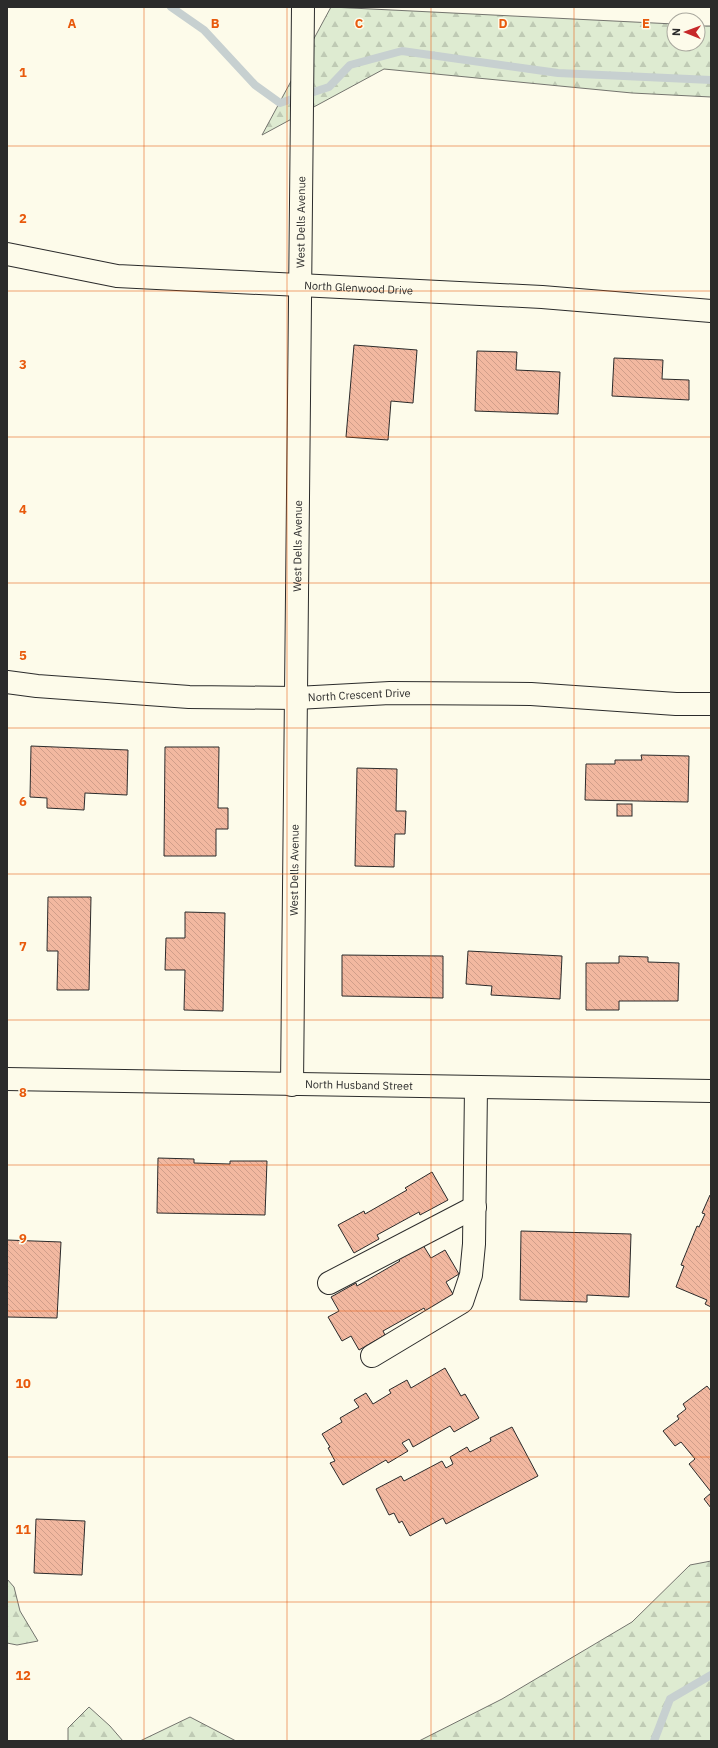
<svg xmlns="http://www.w3.org/2000/svg" width="718" height="1748" font-family="'IBM Plex Sans',sans-serif">
<style>
.forest{fill:url(#forest-firs);stroke:#74746e}
.lines{fill:none;stroke-linecap:round;stroke-linejoin:round}
.stream{stroke:#c7d0d0;stroke-width:8}
.building{fill:url(#building-back-hatch);stroke:#2b2b2b}
.minor-casing{stroke:#2b2b2b;stroke-width:24}
.minor{stroke:#fdfbea;stroke-width:22}
.grid{fill:none;stroke:#e8590c;stroke-width:1;stroke-opacity:0.55}
.labels{text-anchor:middle;dominant-baseline:central;stroke-width:3;stroke-linejoin:round;paint-order:stroke}
.street-label{font-size:11px;fill:#2b2b2b;stroke:#fdfbea}
.grid-label{font-size:13px;text-anchor:middle;font-weight:bold;fill:#e8590c;stroke:#fdfbea;stroke-width:3;stroke-linejoin:round;paint-order:stroke}
</style>
<defs>
<pattern id="forest-firs" width="22" height="20" patternUnits="userSpaceOnUse"><rect width="22" height="20" fill="#deebd1"/><path d="M5 1l3.5 6h-7zM16 11l3.5 6h-7z" fill="#bfcab4"/></pattern>
<pattern id="building-back-hatch" width="6" height="6" patternUnits="userSpaceOnUse"><rect width="6" height="6" fill="#f2b8a0"/><path d="M-1 5l2 2M0 0l6 6M5-1l2 2" fill="none" stroke="#d09e8a"/></pattern>
</defs>
<rect width="100%" height="100%" fill="#fdfbea"/>
<g class="forest">
<path d="M331,7L674,24V44H698V26H711V97L632,93L384,69L262,135Z"/>
<path d="M711,1561V1741H419L502,1699L632,1622L690,1565Z"/>
<path d="M7,1579L14,1587L20,1611L38,1641L17,1645L7,1643Z"/>
<path d="M89,1707L110,1726L123,1741H68V1728Z"/>
<path d="M190,1717L236,1741H140Z"/>
</g>
<g class="lines">
<g class="stream">
<path d="M171,7L204,30L255,85L280,103L329,87L350,65L402,51L558,73L711,80"/>
<path d="M654,1741L670,1699L711,1675"/>
</g>
</g>
<g class="building">
<path d="M354,345L417,350L413,403L391,401L388,440L346,437Z"/>
<path d="M477,351L517,352L516,370L560,372L558,414L475,411Z"/>
<path d="M614,358L663,360L662,379L689,380V400L612,396Z"/>
<path d="M31,746L128,750L127,795L85,793L84,810L47,808V798L30,797Z"/>
<path d="M165,747H219L218,808H228V829H216V856H164Z"/>
<path d="M641,755L689,756L688,802L585,800L586,764H615V760H642Z"/>
<path d="M357,768L397,769L396,811H406L405,834H395L394,867L355,866Z"/>
<rect x="617" y="804" width="15" height="12"/>
<path d="M48,897H91L89,990H57L58,951H47Z"/>
<path d="M185,912L225,913L223,1011L184,1010L185,970H165L166,938H185Z"/>
<path d="M468,951L562,956L560,999L491,995L492,986L466,984Z"/>
<path d="M342,955L443,956V998L342,996Z"/>
<path d="M619,956L648,957V962L679,963L678,1001H619V1010H586V963H619Z"/>
<path d="M158,1158L194,1159V1163L230,1164V1161H267L265,1215L157,1213Z"/>
<path d="M432,1172L448,1200L420,1215L419,1212L377,1235L379,1239L354,1253L338,1225L364,1211L365,1214L407,1190L405,1188Z"/>
<path d="M710,1195H711V1307L705,1304L707,1300L676,1287L684,1266L681,1265L697,1226L699,1227L705,1214L702,1213Z"/>
<path d="M521,1231L631,1234L629,1297L587,1295V1302L520,1300Z"/>
<path d="M7,1240L61,1242L57,1318L7,1317Z"/>
<path d="M423,1245L431,1258L445,1250L459,1274L446,1282L454,1296L426,1312L424,1308L383,1331L385,1335L359,1350L351,1336L342,1341L328,1317L339,1311L331,1297L356,1283L357,1286L400,1261L398,1259Z"/>
<path d="M445,1368L461,1396L465,1394L479,1418L454,1432L450,1426L413,1447L409,1439L402,1443L408,1451L388,1463L386,1460L343,1485L330,1463L335,1461L328,1448L330,1447L322,1434L342,1422L340,1418L359,1407L354,1400L366,1393L373,1404L391,1393L389,1390L407,1380L411,1388Z"/>
<path d="M707,1386L711,1391V1492L689,1464L695,1459L681,1442L675,1446L663,1431L679,1419L677,1416L686,1409L683,1404Z"/>
<path d="M512,1427L538,1476L446,1524L443,1518L410,1536L402,1521L399,1523L394,1513L389,1515L376,1489L401,1476L404,1481L442,1461L446,1468L453,1464L450,1457L467,1447L470,1452L491,1441L490,1438Z"/>
<path d="M711,1493V1508L704,1499Z"/>
<path d="M36,1519L85,1521L82,1575L34,1573Z"/>
</g>
<g class="lines">
<defs>
<g id="minor">
<path id="s1" d="M7,254L117,276L542,297L711,311"/>
<path id="s2" d="M7,682L37,686L189,697L296,698L390,693L531,694L676,704H711"/>
<path id="s3" d="M7,1079L711,1091"/>
<path id="s4" d="M292,1085L303,7"/>
<path d="M329,1283L475,1207"/>
<path d="M372,1356L462,1302L471,1275L474,1244L476,1088"/>
</g>
</defs>
<use href="#minor" class="minor-casing"/>
<use href="#minor" class="minor"/>
</g>
<path class="grid" d="M144,7V1741M287,7V1741M431,7V1741M574,7V1741M7,146H711M7,291H711M7,437H711M7,583H711M7,728H711M7,874H711M7,1020H711M7,1165H711M7,1311H711M7,1457H711M7,1602H711"/>
<g class="labels">
<g class="street-label">
<text stroke="none"><textPath href="#s4" startOffset="863">West Dells Avenue</textPath></text>
<text stroke="none"><textPath href="#s1" startOffset="354">North Glenwood Drive</textPath></text>
<text stroke="none"><textPath href="#s4" startOffset="539">West Dells Avenue</textPath></text>
<text stroke="none"><textPath href="#s2" startOffset="353">North Crescent Drive</textPath></text>
<text stroke="none"><textPath href="#s4" startOffset="215">West Dells Avenue</textPath></text>
<text stroke="none"><textPath href="#s3" startOffset="352">North Husband Street</textPath></text>
</g>
</g>
<g class="grid-label">
<text x="72" y="28">A</text>
<text x="215" y="28">B</text>
<text x="359" y="28">C</text>
<text x="503" y="28">D</text>
<text x="646" y="28">E</text>
<text x="23" y="77">1</text>
<text x="23" y="223">2</text>
<text x="23" y="369">3</text>
<text x="23" y="514">4</text>
<text x="23" y="660">5</text>
<text x="23" y="806">6</text>
<text x="23" y="951">7</text>
<text x="23" y="1097">8</text>
<text x="23" y="1243">9</text>
<text x="23" y="1388">10</text>
<text x="23" y="1534">11</text>
<text x="23" y="1680">12</text>
</g>
<rect width="718" height="1748" fill="none" stroke="#2b2b2b" stroke-width="16"/>
<g transform="translate(686 32) rotate(271)"><circle r="19" fill="#fdfbea" stroke="#a9a89e"/>
<path d="M0-3L7 15L0 10L-7 15Z" fill="#c62828"/>
<text y="-6" font-size="11" font-weight="bold" text-anchor="middle" fill="#2b2b2b">N</text>
</g>
</svg>
